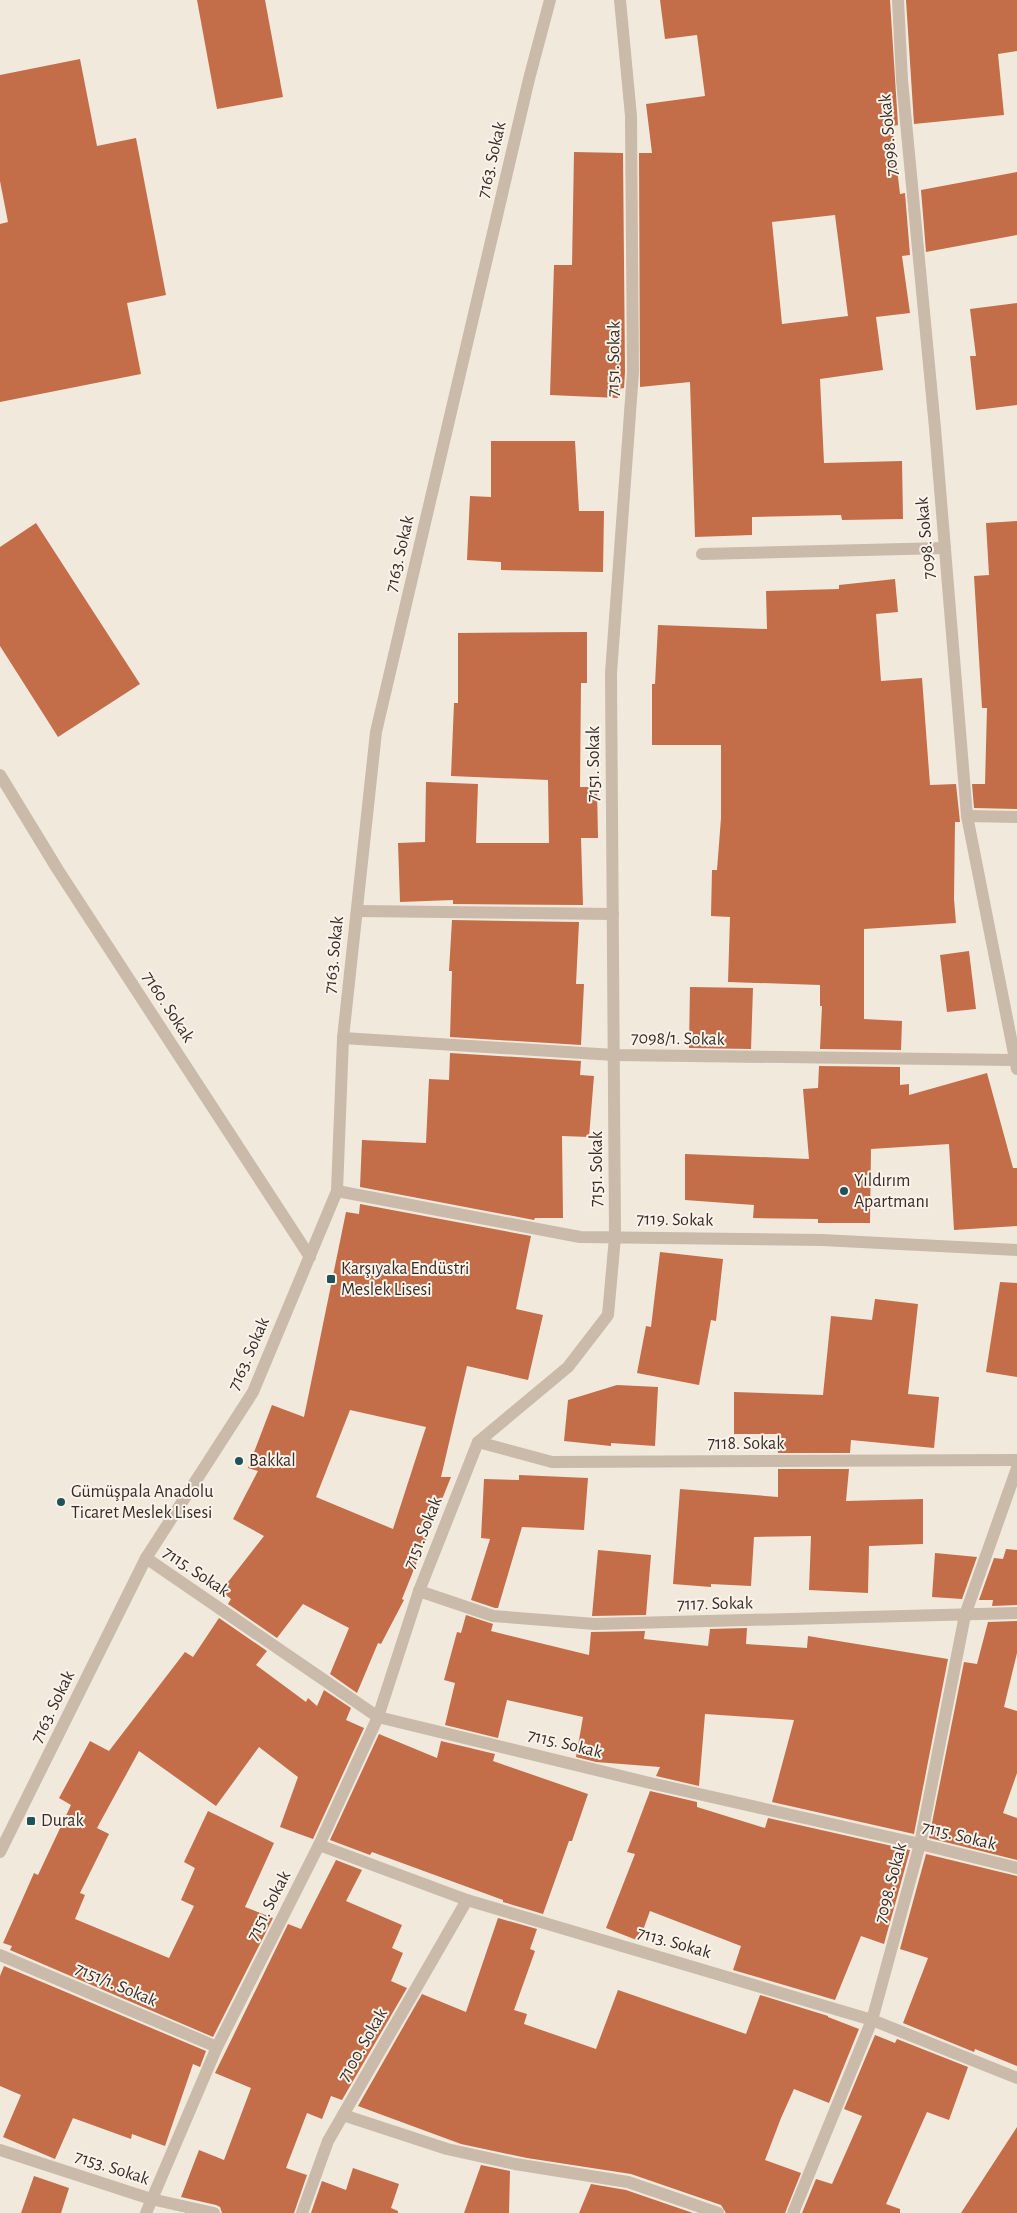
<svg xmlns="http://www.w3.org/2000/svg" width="1017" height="2213" font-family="'Alegreya Sans',sans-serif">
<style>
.building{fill:#c46d49;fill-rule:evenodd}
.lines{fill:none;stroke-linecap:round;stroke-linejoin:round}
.service{stroke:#cabaa9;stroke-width:12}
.minor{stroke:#cabaa9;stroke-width:12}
.tertiary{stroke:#cabaa9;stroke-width:12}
.poi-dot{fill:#1f5259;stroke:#faf3ea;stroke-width:2}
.labels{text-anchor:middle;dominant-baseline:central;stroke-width:4;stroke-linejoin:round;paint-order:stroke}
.street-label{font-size:18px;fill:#372e29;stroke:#faf3ea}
.poi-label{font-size:18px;fill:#372e29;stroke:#faf3ea;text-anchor:start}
</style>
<rect width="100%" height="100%" fill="#f2e9dd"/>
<g class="building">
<path d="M197,0H265L283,97L217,109Z"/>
<path d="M660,0H890L898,125L892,126L900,194L905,193L910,255L902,256L910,313L876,317L883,370L820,379L824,463L902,461L903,519L842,520L841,515L752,517V535L695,537L690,382L640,387L639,153H652L646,104L705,96L697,35L665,39ZM835,215L848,316L782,324L772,222Z"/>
<path d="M906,0H1017V51L998,54L1004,115L914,124Z"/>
<path d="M80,59L97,146L136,138L166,295L127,303L141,374L0,402V224L8,222L0,181V75Z"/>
<path d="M574,152L623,153L625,372L624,388L618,389V398L550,395L554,265H572Z"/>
<path d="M1017,172V235L926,252L921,190Z"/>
<path d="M1017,303V405L976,410L970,356H976L970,309Z"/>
<path d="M491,441H575L579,511H604L603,572L501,570V562L467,560L470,496L491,497Z"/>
<path d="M1017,521V809L974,808L972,784H985L987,708H982L974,576L989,575L986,523Z"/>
<path d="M36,523L140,684L58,737L0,646V547Z"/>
<path d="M895,579L898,612L876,614L881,681L922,678L930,785L956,784L960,822H955L954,899L956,923L864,929V1019L902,1021L901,1050L820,1049L822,1006H820V985L728,982L730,917L711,916L712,870H717L721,818V745H652V684H655L658,625L767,629L766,591L839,589V585Z"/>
<path d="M587,632V683H581L580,787H597L598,838H581L583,905L453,904V900L400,902L398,843L425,842L426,782L478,784L476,843H549L548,780L451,776L454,703H458V633Z"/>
<path d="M452,920L579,922L576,984H584L581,1045L450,1037L452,971H449Z"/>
<path d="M969,951L976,1009L947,1012L940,955Z"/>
<path d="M690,987L753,988L751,1049L689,1048Z"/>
<path d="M450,1053L581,1061L580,1075L594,1076L589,1137L562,1136L563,1218H535L534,1220L360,1187L362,1140L426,1143L429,1079L449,1080Z"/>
<path d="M819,1066L900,1067V1085L909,1084V1095L987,1073L1013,1168H1017V1226L954,1230L949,1144L871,1149L870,1223H818V1219L753,1218L754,1205L685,1200V1154L809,1159L803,1089L818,1088Z"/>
<path d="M360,1204L531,1236L516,1309L543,1315L528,1380L467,1366L441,1477H451L402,1599L404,1600L381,1644L378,1643L357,1693L330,1674L349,1628L303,1604L277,1638L228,1604L231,1599L221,1591L264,1536L233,1519L258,1471L248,1468L272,1405L304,1417L346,1212L359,1214ZM350,1410L426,1427L393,1529L316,1497Z"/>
<path d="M660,1252L723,1259L716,1321L711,1320L699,1385L637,1373L646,1326L651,1327Z"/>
<path d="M1000,1282L1017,1283V1377L986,1372Z"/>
<path d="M875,1299L918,1304L908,1394L939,1397L934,1448L851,1440L850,1453H778L777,1434H734V1392L823,1395L831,1316L872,1320Z"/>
<path d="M617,1385L658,1387L655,1446L611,1443V1446L564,1441L568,1400Z"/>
<path d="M778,1469H849L846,1501L923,1499V1544L869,1546L868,1593L809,1590L811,1536L754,1537L751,1586L711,1584V1587L673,1584L680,1489L778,1497Z"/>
<path d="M519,1475L588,1478L584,1530L522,1527L498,1608H495L471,1600L490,1539L481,1538L484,1479L519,1480Z"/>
<path d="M1006,1549L1017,1550V1605L992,1606L993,1600H979L994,1558L1003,1559Z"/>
<path d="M598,1550L651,1555L646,1615L592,1616Z"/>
<path d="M935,1553L977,1557L962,1599L932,1597Z"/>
<path d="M466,1615L493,1624L491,1631L589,1655L591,1632L645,1631L644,1639L708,1646L710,1629L747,1628L746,1644L807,1648L808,1636L948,1659L914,1834L772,1802L794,1720L705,1714L699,1786L656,1776L660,1767L596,1762L576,1757L583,1717L507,1700L498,1738L445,1725L455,1683L444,1680L457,1632L461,1633Z"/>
<path d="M219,1618L267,1651L256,1665L306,1702L308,1698L317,1706L324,1690L351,1708L346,1720L364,1728L313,1839L280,1827L298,1777L259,1747L216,1806L139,1751L97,1828L109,1834L80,1893L85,1895L75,1919L169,1958L194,1906L181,1900L195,1868L184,1862L208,1811L274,1843L245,1907L273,1918L213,2037L10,1950L12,1946L3,1943L34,1873L38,1875L71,1805L59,1798L90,1741L109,1751L185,1652L193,1657Z"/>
<path d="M1017,1621V1653L1004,1707L1017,1711V1773L1003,1813L1017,1818V1860L929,1838L964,1662L977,1664L988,1622Z"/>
<path d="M379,1734L437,1758L441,1741L495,1754L493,1761L588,1794L572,1841H569L543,1914L503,1902V1900L372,1852L370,1855L330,1840Z"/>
<path d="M650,1791L697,1802V1807L765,1828L768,1818L910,1850L884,1944L861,1936L835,2000L733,1970L741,1946L650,1911L639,1941L606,1928L635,1854L627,1852Z"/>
<path d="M926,1854L1017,1876V2066L975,2049L974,2052L903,2023L928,1958L900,1949Z"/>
<path d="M336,1860L362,1870L346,1901L402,1925L392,1948L403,1953L391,1981L407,1988L342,2100L331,2096L322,2119L307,2113L286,2168L307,2175L294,2213H222L220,2207L216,2205L181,2197L199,2150L224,2160L251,2088L215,2073L288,1924L301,1929Z"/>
<path d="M498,1918L537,1929L530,1949L535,1951L514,2010L527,2014L524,2024L596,2049L618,1990L746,2034L760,1995L828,2016V2017L859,2029L829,2103L794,2089L781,2118L765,2160L801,2173L785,2213H726L721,2205L631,2174L527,2158L461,2144L358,2106L422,1994L466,2012Z"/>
<path d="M4,1966L206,2051L200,2067L193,2064L165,2146L132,2134L131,2139L73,2118L55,2159L3,2137L21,2095L0,2086V1976Z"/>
<path d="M875,2035L895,2043L897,2039L968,2067L949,2120L927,2112L886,2204L900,2209V2213H802L816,2179L832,2184L862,2116L844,2109Z"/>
<path d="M1017,2127V2213H961Z"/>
<path d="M481,2165L510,2171L509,2213H464Z"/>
<path d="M353,2168L399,2184L391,2208L398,2211V2213H311L322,2181L346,2190Z"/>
<path d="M34,2176L69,2188L61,2213H21Z"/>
<path d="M591,2184L626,2190L693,2213H579Z"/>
</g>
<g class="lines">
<path class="service" d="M702,554L945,548"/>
<g class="minor">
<path d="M898,0L902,80L935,428L967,816L1017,1069"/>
<path d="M0,775L58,870L310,1257"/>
<path d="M967,816L1017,817"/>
<path d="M357,911L613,914"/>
<path d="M343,1038L614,1055L1014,1060"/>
<path d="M337,1191L580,1237L822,1240L1017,1250"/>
<path d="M478,1442L552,1462L1017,1460"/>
<path d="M146,1558L378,1717L650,1783L920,1844L1017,1868"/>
<path d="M419,1591L493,1616L595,1624L1017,1613"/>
<path d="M319,1845L467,1900L872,2020L1017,2078"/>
<path d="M0,1955L217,2047"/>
<path d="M343,2115L447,2149L515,2164L628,2182L718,2213"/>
<path d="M0,2150L151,2199L214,2213"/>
<path d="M146,2213L217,2047L319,1845L378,1717L419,1591L478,1442L568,1367L608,1315L615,1237L611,673L633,372L631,116L620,0"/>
<path d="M302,2213L328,2141L467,1900"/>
<path d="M793,2213L872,2020L920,1844L965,1615L1017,1468"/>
</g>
<path class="tertiary" d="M0,1852L146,1558L253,1392L337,1191L343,1038L376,732L529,79L550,0"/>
</g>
<g class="poi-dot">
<circle cx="844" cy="1191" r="5"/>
<rect x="326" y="1274" width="10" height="10" rx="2.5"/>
<circle cx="239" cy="1461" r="5"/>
<circle cx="61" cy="1502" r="5"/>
<rect x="26" y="1816" width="10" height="10" rx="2.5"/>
</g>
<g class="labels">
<g class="street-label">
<text transform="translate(889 135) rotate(-95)">7098. Sokak</text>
<text transform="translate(492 160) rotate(-77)">7163. Sokak</text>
<text transform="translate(614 359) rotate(-89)">7151. Sokak</text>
<text transform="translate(926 538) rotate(-95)">7098. Sokak</text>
<text transform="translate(400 554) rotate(-77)">7163. Sokak</text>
<text transform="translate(594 764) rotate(-90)">7151. Sokak</text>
<text transform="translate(334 955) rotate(-84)">7163. Sokak</text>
<text transform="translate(168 1007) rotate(57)">7160. Sokak</text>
<text transform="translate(678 1039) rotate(1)">7098/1. Sokak</text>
<text transform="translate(597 1169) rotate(-90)">7151. Sokak</text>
<text transform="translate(675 1220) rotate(1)">7119. Sokak</text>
<text transform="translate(249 1354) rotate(-66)">7163. Sokak</text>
<text x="746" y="1444">7118. Sokak</text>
<text transform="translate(423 1533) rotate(-68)">7151. Sokak</text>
<text transform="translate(196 1572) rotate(34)">7115. Sokak</text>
<text transform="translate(715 1604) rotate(-1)">7117. Sokak</text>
<text transform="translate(53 1707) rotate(-64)">7163. Sokak</text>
<text transform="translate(565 1744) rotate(14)">7115. Sokak</text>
<text transform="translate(959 1836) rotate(14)">7115. Sokak</text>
<text transform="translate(891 1883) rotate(-75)">7098. Sokak</text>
<text transform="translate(269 1906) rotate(-63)">7151. Sokak</text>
<text transform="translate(674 1943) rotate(16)">7113. Sokak</text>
<text transform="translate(116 1985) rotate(23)">7151/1. Sokak</text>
<text transform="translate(363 2045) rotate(-60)">7100. Sokak</text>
<text transform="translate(112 2168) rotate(18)">7153. Sokak</text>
</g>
<g class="poi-label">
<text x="854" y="1181">Yıldırım<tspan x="854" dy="21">Apartmanı</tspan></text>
<text x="341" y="1269">Karşıyaka Endüstri<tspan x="341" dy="21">Meslek Lisesi</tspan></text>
<text x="249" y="1461">Bakkal</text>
<text x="71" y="1492">Gümüşpala Anadolu<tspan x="71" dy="21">Ticaret Meslek Lisesi</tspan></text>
<text x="41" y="1821">Durak</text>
</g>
</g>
</svg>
